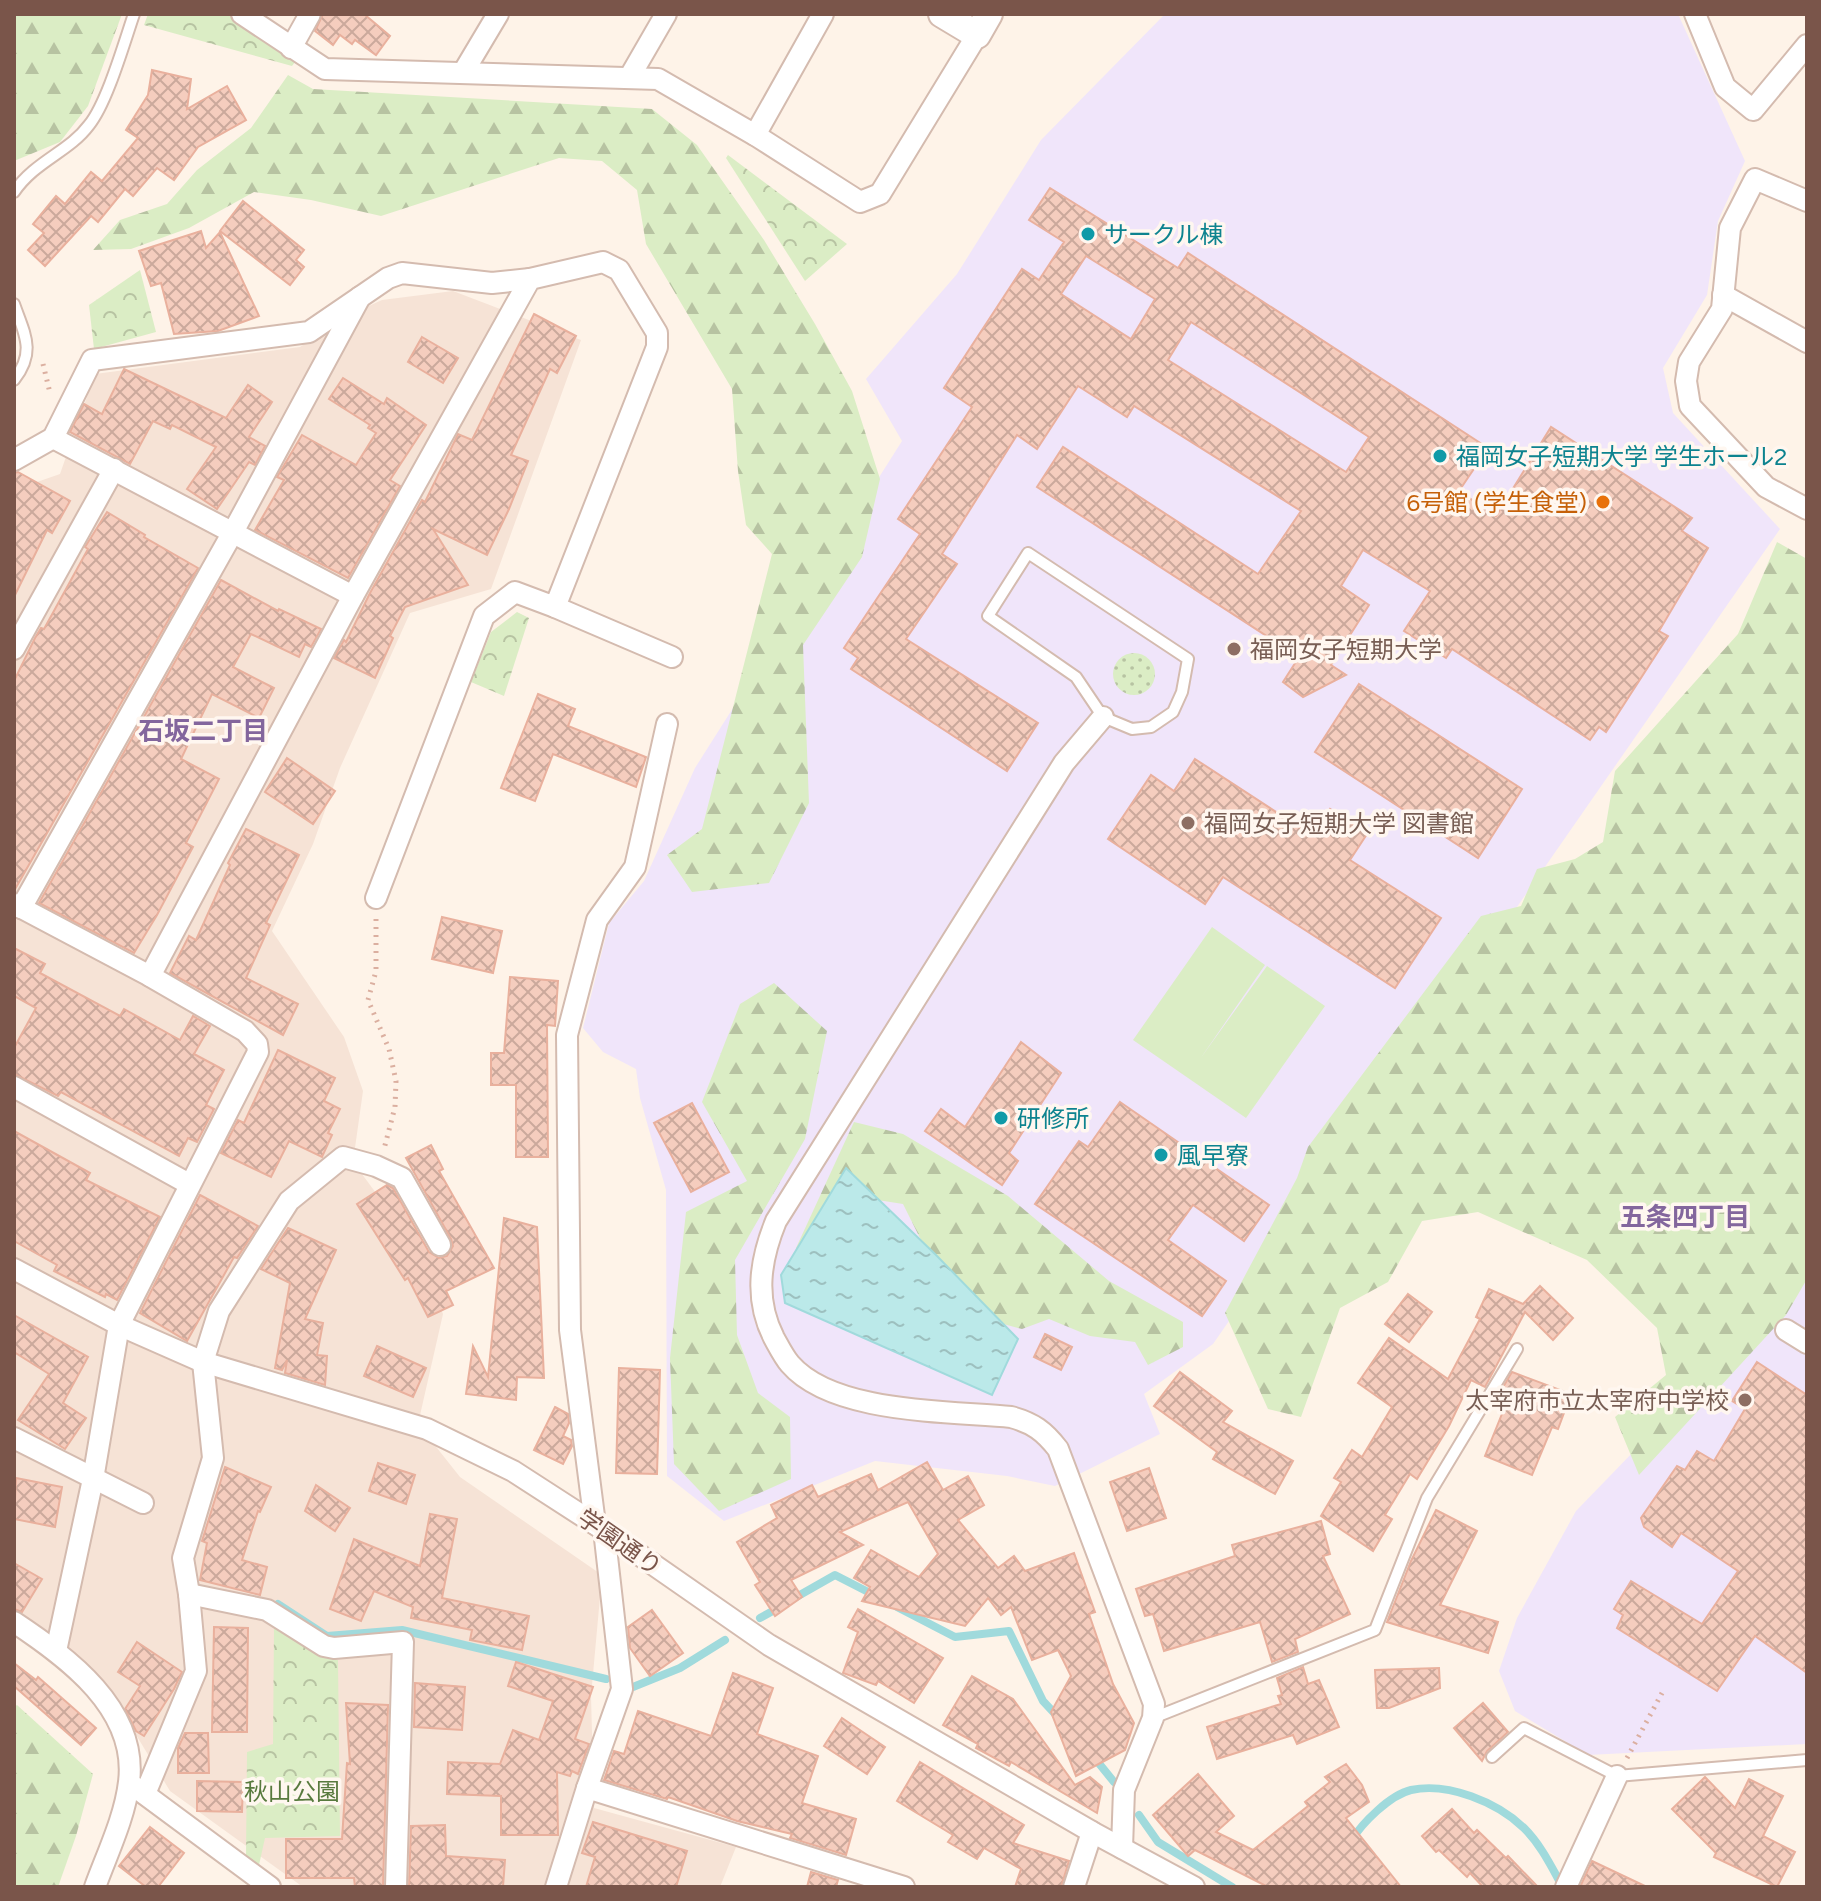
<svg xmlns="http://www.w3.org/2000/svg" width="1821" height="1901" font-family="Figtree,'Noto Sans JP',sans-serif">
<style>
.residential{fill:#f6e3d6}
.education{fill:#f0e5fa}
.grass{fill:url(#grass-dots)}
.forest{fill:url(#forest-firs)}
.park{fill:url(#park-crowns)}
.garden{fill:#dbedc5}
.water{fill:url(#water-ripples);stroke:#a0dadc;stroke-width:2}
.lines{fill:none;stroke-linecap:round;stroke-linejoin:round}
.stream{stroke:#a0dadc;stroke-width:8}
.building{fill:url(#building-cross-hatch);stroke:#e9b09d;stroke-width:2;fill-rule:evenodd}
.service-casing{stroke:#d4bbaf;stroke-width:14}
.minor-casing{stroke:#d4bbaf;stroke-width:24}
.tertiary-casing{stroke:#d4bbaf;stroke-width:30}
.path{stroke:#dbafa0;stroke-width:5;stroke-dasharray:2 6;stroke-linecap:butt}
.service{stroke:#fff;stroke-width:10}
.minor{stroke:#fff;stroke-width:20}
.tertiary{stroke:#fff;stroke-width:26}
.culture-dot{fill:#0f9aa8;stroke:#fff7f0;stroke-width:3}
.food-dot{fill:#e8710a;stroke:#fff7f0;stroke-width:3}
.education-dot{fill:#8d6e63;stroke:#fff7f0;stroke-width:3}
.labels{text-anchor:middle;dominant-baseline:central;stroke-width:7;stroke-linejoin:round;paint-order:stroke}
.culture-label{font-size:24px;fill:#0d838f;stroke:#fff7f0;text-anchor:start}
.food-label{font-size:24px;fill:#c56008;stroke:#fff7f0;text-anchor:end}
.education-label{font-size:24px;fill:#785e54;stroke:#fff7f0;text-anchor:start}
.street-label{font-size:24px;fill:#7a554a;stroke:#fff7f0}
.park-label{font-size:24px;fill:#587a3e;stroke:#fff7f0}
.neighbourhood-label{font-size:26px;font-weight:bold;fill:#83669d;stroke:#fff7f0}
</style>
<defs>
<pattern id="grass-dots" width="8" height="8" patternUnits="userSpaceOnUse" patternTransform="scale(2)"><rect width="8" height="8" fill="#dbedc5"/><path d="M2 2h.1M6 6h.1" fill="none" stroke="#b7c3a2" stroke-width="1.8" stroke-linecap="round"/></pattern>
<pattern id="forest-firs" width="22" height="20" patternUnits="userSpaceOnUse" patternTransform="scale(2)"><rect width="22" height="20" fill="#dbedc5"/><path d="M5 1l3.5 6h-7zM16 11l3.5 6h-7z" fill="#b7c3a2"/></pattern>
<pattern id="park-crowns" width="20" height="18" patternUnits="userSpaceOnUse" patternTransform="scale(2)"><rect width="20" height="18" fill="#dbedc5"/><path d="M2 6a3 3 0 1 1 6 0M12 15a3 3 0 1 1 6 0" fill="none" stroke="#b7c3a2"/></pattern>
<pattern id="water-ripples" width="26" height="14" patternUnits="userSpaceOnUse" patternTransform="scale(2)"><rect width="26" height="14" fill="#bbe9e9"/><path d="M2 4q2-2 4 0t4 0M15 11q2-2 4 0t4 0" fill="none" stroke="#9dc0bf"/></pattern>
<pattern id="building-cross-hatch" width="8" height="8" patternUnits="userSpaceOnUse" patternTransform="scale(2)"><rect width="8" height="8" fill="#f5cdbe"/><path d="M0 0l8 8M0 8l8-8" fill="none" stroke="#cba99c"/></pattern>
</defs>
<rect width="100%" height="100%" fill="#fef3e8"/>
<path class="residential" d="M453,291L581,340L491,589L410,613L340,768L313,844L272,931L344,1037L363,1091L353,1162L416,1247L443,1314L418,1424L460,1477L602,1575L591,1696L594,1808L736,1847L720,1887H303L170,1791L115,1700L14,1622V490L60,474L95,374L300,347L347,316L382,300Z"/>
<g class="education">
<path d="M1165,14H1678L1745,161L1718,221L1707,295L1663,368L1673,413L1780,529L1213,1344L1144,1394L1160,1434L1055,1486L1007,1476L875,1461L724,1521L667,1476L666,1190L640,1098L636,1069L603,1052L583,1028L609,923L644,881L695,768L902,441L866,379L957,274L1041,140Z"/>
<path d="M1807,1266V1744L1588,1755L1515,1711L1499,1671L1517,1618L1576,1511L1791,1289Z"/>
</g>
<circle class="grass" cx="1134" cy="674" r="21"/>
<g class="forest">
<path d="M14,14H122L88,106L60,142L14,161Z"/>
<path d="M288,75L313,89L652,109L697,145L764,240L815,324L852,391L880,479L862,557L803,645L809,803L769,883L692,892L667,855L702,829L772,554L746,525L738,471L732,389L646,244L637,190L602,161L559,158L381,216L311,200L254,192L189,228L131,249L93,250L120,220L167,204L197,170L251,128Z"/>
<path d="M1777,542L1807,559V1279L1786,1315L1639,1475L1615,1417L1666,1375L1657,1328L1587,1260L1478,1212L1422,1221L1388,1282L1340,1308L1301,1417L1268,1409L1225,1313L1297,1178L1308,1147L1481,916L1521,906L1537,869L1575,859L1603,842L1615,771L1738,634Z"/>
<path d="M774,983L827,1031L805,1139L735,1260L737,1335L758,1393L790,1417L791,1479L719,1511L674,1464L670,1358L686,1212L747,1181L702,1102L740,1004Z"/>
<path d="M854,1122L903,1134L1008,1196L1109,1281L1183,1322V1347L1148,1365L1135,1342L1090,1336L1049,1319L1022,1329L985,1319L940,1278L903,1204L852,1196L814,1299L796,1248Z"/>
<path d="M17,1705L93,1774L76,1836L58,1887H14V1707Z"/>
</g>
<g class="park">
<path d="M148,14H229L242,27L295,62L292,66L144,25Z"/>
<path d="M728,155L847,244L805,281L726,158Z"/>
<path d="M140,270L156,332L94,349L89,305Z"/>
<path d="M517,612L529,618L504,696L471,682L491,632Z"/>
<path d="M274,1626L319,1656L338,1660L340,1836L265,1838L259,1865L246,1856L247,1752L273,1744Z"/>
</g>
<path class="garden" d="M1212,927L1265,965L1200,1059L1267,966L1325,1006L1246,1118L1133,1040Z"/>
<path class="water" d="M846,1168L936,1255L1018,1339L992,1395L785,1303L781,1275Z"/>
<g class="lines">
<g class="stream">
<path d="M791,1600L835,1575L874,1595"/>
<path d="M278,1604L327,1636L402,1630L606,1679"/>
<path d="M897,1607L955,1637L1009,1631L1043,1701L1057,1716"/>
<path d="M760,1618L780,1607"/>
<path d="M633,1687L680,1668L725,1640"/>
<path d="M1093,1756L1114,1782"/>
<path d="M1139,1815L1158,1842L1232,1887"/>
<path d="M1351,1841C1362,1823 1390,1795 1411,1790C1448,1782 1497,1802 1524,1828C1540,1844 1550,1864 1561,1884"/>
</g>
</g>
<g class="building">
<path d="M323,14H364L390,36L376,55L355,40L352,44L340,35L333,45L315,31Z"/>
<path d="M152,70L191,79L187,109L227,86L246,120L198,147L174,180L157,168L133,196L125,189L98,222L91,216L45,266L28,250L44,233L33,224L56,196L65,204L91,172L102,181L138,138L126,130L148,95Z"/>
<path d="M1050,188L1178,268L1188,253L1488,448L1459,491L1496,516L1551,427L1692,518L1682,531L1708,548L1659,631L1668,636L1606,732L1599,727L1590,740L1452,649L1446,658L1404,631L1430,591L1363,550L1341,586L1369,605L1331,665L1346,675L1303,697L1283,682L1299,657L1037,487L1063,447L1258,574L1301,511L1134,406L1127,417L1078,386L1037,449L1017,435L942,554L957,564L906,639L1038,723L1007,771L851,669L858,658L844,648L920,534L898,519L972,407L944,388L1022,269L1039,280L1064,242L1029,220ZM1086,256L1155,299L1131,339L1061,294ZM1191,322L1369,437L1346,472L1168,360Z"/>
<path d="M243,201L304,250L296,260L304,267L290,285L220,231Z"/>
<path d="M201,231L206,248L220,232L259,316L218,331L174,334L161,283L151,286L139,251Z"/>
<path d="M534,314L576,336L557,373L550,369L511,455L528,461L509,509L487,555L433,529L468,585L405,607L390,636L393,638L375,678L334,658L344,640L346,642L370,593L422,500L425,502L458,434L472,440Z"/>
<path d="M422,337L458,358L443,383L408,362Z"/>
<path d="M124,369L226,418L248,385L272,402L249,437L265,446L255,465L249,462L217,509L187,489L216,447L172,425L170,429L153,421L130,464L70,432L84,404L102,414Z"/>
<path d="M343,378L384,404L387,398L426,425L390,480L400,486L348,578L255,530L284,480L277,477L302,435L356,465L376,433L368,428L370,425L329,399Z"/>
<path d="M18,472L70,501L52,533L47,530L14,597V473Z"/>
<path d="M107,512L145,535L144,537L198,568L14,891V681L35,638L41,628L44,629L88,549L85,547Z"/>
<path d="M221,580L278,611L279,609L321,629L311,647L305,644L299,657L251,634L233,667L274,688L259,718L212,694L181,759L219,779L186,843L193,847L157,915L134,953L39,903Z"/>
<path d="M1359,684L1522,789L1478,858L1315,752Z"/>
<path d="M538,694L575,709L568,726L646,757L636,787L553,754L535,801L501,788Z"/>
<path d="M287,758L335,791L313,824L265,792Z"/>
<path d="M1195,759L1313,836L1330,809L1367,834L1350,860L1441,918L1395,988L1223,877L1205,904L1108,839L1151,775L1174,791Z"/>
<path d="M246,829L299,855L266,923L270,925L246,978L298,1004L283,1035L170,973L189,936L196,940L230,865L228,863Z"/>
<path d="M442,917L502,931L493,973L432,959Z"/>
<path d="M14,948L45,964L40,973L120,1016L124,1009L180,1040L193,1016L210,1026L194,1054L224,1070L206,1105L214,1109L197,1142L188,1138L179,1156L61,1092L58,1096L14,1074V1048L36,1008L14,996Z"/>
<path d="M510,977L558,981L555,1026L547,1025L548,1157H516V1085H491V1053H504Z"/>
<path d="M1021,1042L1061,1073L1009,1153L1018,1161L1002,1185L925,1131L941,1109L965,1127Z"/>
<path d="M278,1050L335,1078L324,1101L340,1109L328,1133L332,1135L322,1157L289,1141L271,1177L221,1153L238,1120L244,1123Z"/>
<path d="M1120,1102L1269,1205L1244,1241L1193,1205L1168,1240L1226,1281L1202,1316L1035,1204L1079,1141L1088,1147Z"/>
<path d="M692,1103L729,1172L691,1192L654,1123Z"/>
<path d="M14,1131L90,1173L86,1180L160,1217L117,1300L106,1294L105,1297L54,1271L57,1265L14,1241Z"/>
<path d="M431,1145L443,1169L439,1171L494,1268L446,1291L453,1305L428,1317L408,1278L405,1280L357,1204L387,1185L393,1188L429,1252L439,1258L447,1256L453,1246L451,1239L406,1158Z"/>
<path d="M200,1195L258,1226L237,1258L234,1257L187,1341L140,1313Z"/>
<path d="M504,1218L537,1227L544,1378L517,1377L516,1400L466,1394L473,1346L488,1377Z"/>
<path d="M288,1228L336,1250L305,1319L323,1323L317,1355L327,1356L325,1385L285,1373L287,1360L282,1370L275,1368L290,1283L261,1269Z"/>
<path d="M1540,1286L1573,1318L1553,1340L1525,1312L1485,1387L1471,1380L1449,1426L1417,1479L1410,1474L1385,1515L1392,1519L1373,1551L1321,1516L1341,1482L1334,1478L1352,1450L1362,1457L1392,1407L1358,1383L1389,1338L1448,1379L1480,1319L1476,1317L1489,1289L1523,1304Z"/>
<path d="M1408,1294L1432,1312L1409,1342L1385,1324Z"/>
<path d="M14,1315L88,1357L63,1403L86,1418L65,1449L18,1420L49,1374L14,1352Z"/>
<path d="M1045,1334L1072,1347L1061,1370L1034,1357Z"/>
<path d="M377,1346L426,1368L413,1397L364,1376Z"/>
<path d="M1757,1362L1807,1395V1673L1755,1636L1717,1691L1617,1628L1623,1615L1614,1609L1631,1581L1702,1624L1738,1571L1681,1533L1672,1547L1644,1527L1641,1518L1677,1466L1685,1470L1697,1451L1714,1461L1745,1409L1732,1401Z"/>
<path d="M619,1368L660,1370L657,1474L616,1473Z"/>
<path d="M1180,1372L1232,1411L1223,1422L1293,1461L1275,1494L1213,1459L1217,1452L1154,1406Z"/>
<path d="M1512,1372L1571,1394L1558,1429L1552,1427L1532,1475L1485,1456L1508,1399L1499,1394Z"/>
<path d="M555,1407L568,1414L569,1423L563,1436L571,1440L572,1446L563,1464L534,1450Z"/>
<path d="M927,1462L943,1490L968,1476L984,1505L958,1520L998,1568L1014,1556L1025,1571L1074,1553L1095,1612L1089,1614L1113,1684L1134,1723L1125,1750L1076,1776L1051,1712L1071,1676L1058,1650L1032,1660L1011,1607L1001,1615L988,1598L965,1626L862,1601L870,1587L854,1578L871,1550L919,1577L938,1554L908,1502L840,1532L863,1545L791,1580L802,1597L775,1616L755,1585L760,1582L737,1542L777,1518L771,1505L812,1485L818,1497L871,1474L878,1490Z"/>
<path d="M378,1463L415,1475L406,1504L369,1491Z"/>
<path d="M225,1467L271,1487L260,1512L258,1511L242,1560L267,1567L260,1595L200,1580L207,1543L202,1541Z"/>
<path d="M1149,1468L1166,1518L1127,1531L1110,1482Z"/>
<path d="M16,1478L62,1487L55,1527L14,1519Z"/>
<path d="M316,1485L350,1508L335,1531L305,1511Z"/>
<path d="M1436,1510L1477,1531L1440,1605L1498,1622L1488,1653L1387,1622L1411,1561Z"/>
<path d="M430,1514L457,1519L442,1598L529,1616L522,1650L470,1640L472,1630L411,1618L413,1607L374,1591L361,1621L330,1609L354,1539L420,1566Z"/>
<path d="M1321,1521L1330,1554L1323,1556L1350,1614L1295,1639L1298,1652L1272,1662L1260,1622L1164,1651L1153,1614L1145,1616L1136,1589L1235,1556L1232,1545Z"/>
<path d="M14,1563L42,1579L22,1612L14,1609Z"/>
<path d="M858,1609L943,1658L914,1703L878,1681L876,1685L843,1673L858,1632L848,1627Z"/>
<path d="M652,1610L683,1653L650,1676L630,1648L628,1627Z"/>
<path d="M214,1627L248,1628L247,1732H212Z"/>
<path d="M137,1642L182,1672L174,1689L144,1736L136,1731L125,1709L140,1686L118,1672Z"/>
<path d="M516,1662L593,1687L575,1739L589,1744L578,1774L572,1771L570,1776L557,1772L558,1835H501V1796L447,1794L448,1762L500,1764L513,1730L539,1740L553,1701L508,1686Z"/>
<path d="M14,1663L36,1680L38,1677L96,1728L81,1745L14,1686Z"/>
<path d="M1303,1667L1308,1684L1319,1680L1339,1727L1297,1744L1293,1735L1217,1759L1207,1727L1281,1704L1278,1696L1282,1695L1277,1678Z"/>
<path d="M1439,1668L1440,1688L1389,1708H1377L1375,1670Z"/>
<path d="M733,1673L773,1688L757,1734L818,1756L802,1803L856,1819L846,1855L790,1838L792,1834L737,1821L668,1797L667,1799L604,1780L614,1751L624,1754L638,1711L711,1736Z"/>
<path d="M972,1676L1013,1699L1075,1785L1090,1777L1102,1787L1097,1813L1011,1762L1009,1766L976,1748L978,1744L943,1725Z"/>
<path d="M415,1683L465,1687L462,1730L414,1727Z"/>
<path d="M346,1703L388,1705L383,1887H355L354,1878H286V1839H342L347,1763L350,1764Z"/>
<path d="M1483,1703L1508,1732L1487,1751L1482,1761L1454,1728Z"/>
<path d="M842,1718L885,1747L867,1774L824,1746Z"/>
<path d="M185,1733H208L209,1773H178V1748Z"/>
<path d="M920,1762L1024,1825L1013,1843L1069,1861L1061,1887H1015L1021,1869L984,1848L977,1859L948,1842L953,1835L897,1801Z"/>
<path d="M1346,1764L1362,1785L1369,1802L1346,1818L1401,1887H1268L1195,1850L1188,1856L1153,1815L1198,1774L1234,1816L1216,1832L1253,1850L1308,1806L1305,1802L1330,1782L1325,1777Z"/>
<path d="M1705,1777L1735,1808L1749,1779L1783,1796L1763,1836L1795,1852L1777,1887L1714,1857L1716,1853L1672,1809Z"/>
<path d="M197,1781L243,1782L242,1812L197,1811Z"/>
<path d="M1452,1809L1474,1833L1477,1830L1506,1858L1508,1856L1538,1887H1483L1470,1873L1467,1877L1439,1850L1436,1852L1422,1836Z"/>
<path d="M593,1822L687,1851L676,1887H586L595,1857L582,1853Z"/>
<path d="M445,1825L446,1856L505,1860L503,1887H409L411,1826Z"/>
<path d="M150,1827L184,1853L158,1887H146L119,1866Z"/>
<path d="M1592,1861L1647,1887H1580Z"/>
<path d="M811,1872L838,1880L836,1887H807Z"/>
</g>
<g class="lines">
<defs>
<g id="service">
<path d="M14,192C35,161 69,152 89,125C107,103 124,43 134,14"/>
<path d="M14,304C25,335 36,352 14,380"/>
<path d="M1028,553L1188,659L1182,692L1173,712L1151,727L1132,729L1103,717L1076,677L988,616Z"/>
<path d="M1153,1718L1375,1630L1427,1498L1517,1349"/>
<path d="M1492,1757L1524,1728L1617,1776L1807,1760"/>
</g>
<g id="minor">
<path d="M242,14L325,69L658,79L755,135L860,202L880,194L977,35"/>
<path d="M1695,14L1725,87L1753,110L1807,45"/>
<path d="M291,48L310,14"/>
<path d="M464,71L498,14"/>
<path d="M629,78L666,14"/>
<path d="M755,135L823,14"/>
<path d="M1807,201L1755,179L1730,228L1722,309L1689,362L1686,381L1690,406L1766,487L1807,509"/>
<path d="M1723,295L1807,342"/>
<path d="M53,438L353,596"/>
<path d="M14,460L53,438L92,360L309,332L388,278L402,273L492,283L530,279"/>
<path d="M555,607L672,657"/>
<path d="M14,649L114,469"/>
<path d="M1103,717L1064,763L776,1221C760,1260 754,1299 774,1338C779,1347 784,1357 790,1364C833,1414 950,1411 1011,1417C1033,1423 1044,1431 1058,1449L1154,1704L1153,1718L1124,1790L1122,1848"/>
<path d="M14,904L150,976"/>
<path d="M21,908L233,532L360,297"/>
<path d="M14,1087L189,1184"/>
<path d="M14,1269L119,1325L203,1362L427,1429L513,1471L595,1524L769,1645L1092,1832L1194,1887"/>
<path d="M1786,1330L1807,1343"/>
<path d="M14,1438L143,1503"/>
<path d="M595,1524L570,1330L567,1035L597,920L635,867L667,724"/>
<path d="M189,1594L267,1610L324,1646L334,1648L403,1642L396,1887"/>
<path d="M14,1622C68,1658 138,1709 129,1782C125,1817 107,1854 95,1887"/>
<path d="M56,1651L93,1479L119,1325L258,1052L257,1044L245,1031L150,976L353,596L530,279L603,262L619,270L657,333V347L555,607L515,592L484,616L376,898"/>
<path d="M135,1787L270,1887"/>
<path d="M587,1788L904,1887"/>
<path d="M145,1794L196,1671L189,1594L183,1558L213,1458L203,1362L219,1311L289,1201L343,1157L376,1166L402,1178L440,1245"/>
<path d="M556,1887L587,1788L622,1689L604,1530"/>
<path d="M1074,1887L1092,1832"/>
<path d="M1566,1887L1617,1776"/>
</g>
<path id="tertiary" d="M942,14L977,35L989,14"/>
</defs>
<use href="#service" class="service-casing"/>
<use href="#minor" class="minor-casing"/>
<use href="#tertiary" class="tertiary-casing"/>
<g class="path">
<path d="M43,364L50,393"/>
<path d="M376,919V971L368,1000L389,1049L396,1081L395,1107L384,1149"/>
<path d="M1627,1758L1662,1693"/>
</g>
<use href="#service" class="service"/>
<use href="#minor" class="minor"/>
<use href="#tertiary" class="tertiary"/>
</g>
<g class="culture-dot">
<circle cx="1088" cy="234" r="8"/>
<circle cx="1440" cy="456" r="8"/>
<circle cx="1001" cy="1118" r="8"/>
<circle cx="1161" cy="1155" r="8"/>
</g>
<circle class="food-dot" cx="1603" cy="502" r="8"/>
<g class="education-dot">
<circle cx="1234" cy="649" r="8"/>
<circle cx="1188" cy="823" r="8"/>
<circle cx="1745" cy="1400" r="8"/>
</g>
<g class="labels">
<g class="culture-label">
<text x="1104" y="234">サークル棟</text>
<text x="1456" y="456">福岡女子短期大学 学生ホール2</text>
<text x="1017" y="1118">研修所</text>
<text x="1177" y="1155">風早寮</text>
</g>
<g class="food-label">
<text x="1587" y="502">6号館 (学生食堂)</text>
</g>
<g class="education-label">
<text x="1250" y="649">福岡女子短期大学</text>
<text x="1204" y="823">福岡女子短期大学 図書館</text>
<text x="1729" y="1400" text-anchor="end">太宰府市立太宰府中学校</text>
</g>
<g class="street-label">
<text transform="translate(620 1542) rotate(35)">学園通り</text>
</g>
<g class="park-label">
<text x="292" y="1791">秋山公園</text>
</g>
<g class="neighbourhood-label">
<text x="203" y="731">石坂二丁目</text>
<text x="1685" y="1217">五条四丁目</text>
</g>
</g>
<rect width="1821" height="1901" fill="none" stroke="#7a554a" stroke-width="32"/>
</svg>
